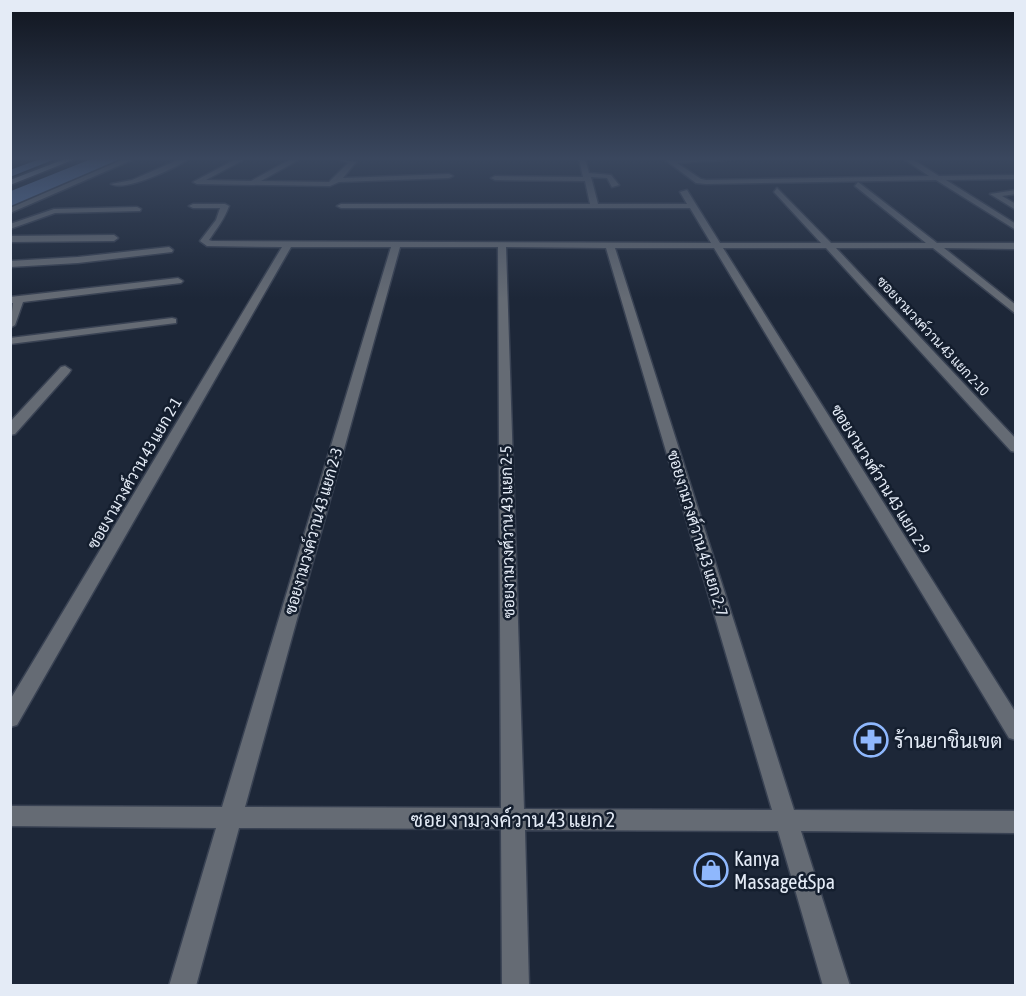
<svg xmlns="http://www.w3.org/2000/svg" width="1026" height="996" font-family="'Asap Condensed',Sarabun,sans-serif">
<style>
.water{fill:#5b77a5}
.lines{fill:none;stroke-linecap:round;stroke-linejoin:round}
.canal{fill:#5b77a5;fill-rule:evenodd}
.minor-casing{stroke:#394253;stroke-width:3}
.secondary-casing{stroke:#394253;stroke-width:3}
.minor{fill:#656b74;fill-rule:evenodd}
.secondary{fill:#88919f;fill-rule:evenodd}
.labels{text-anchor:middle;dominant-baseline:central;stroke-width:5;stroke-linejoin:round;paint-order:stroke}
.far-street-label{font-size:14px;fill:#e4ebf6;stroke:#141e2e}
.street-label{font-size:16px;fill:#e4ebf6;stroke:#141e2e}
.near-poi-label{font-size:20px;fill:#e4ebf6;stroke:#141e2e;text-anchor:start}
.near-street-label{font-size:20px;fill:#e4ebf6;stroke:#141e2e}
</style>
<rect width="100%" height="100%" fill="#1d2738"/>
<path class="water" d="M91,159H126L11,207V191Z"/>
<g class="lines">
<path class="canal" d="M40,159H55L10,177V170Z"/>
<defs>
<g id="minor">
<path d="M124,159H134L10,213V208Z"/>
<path d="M180,159H189C175,168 126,192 111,184L132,180Z"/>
<path d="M236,159H245L206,180L251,181L291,159H300L261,181L329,182L348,163L337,159L356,162L343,178L449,174L453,176L449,178L339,182L330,186L197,184L193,182Z"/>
<path d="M579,159H585L589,173L611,175L619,185L612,187L607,178L591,177L598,204H687L680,192L687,190L720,243H821L774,192L777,188L831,243H926L855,186L858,182L937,243H1016V249L944,248L1016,305V314L933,248H836L1016,439V452L1011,451L826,248H723L1016,713V740L1009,738L714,248H615L794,810L1016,811V833L801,831L850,986H823L778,831L525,830L529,986H502L501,829L239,828L196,986H169L216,828L10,826V806L222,807L391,247H291L17,725L10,727V700L282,247L207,246L200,241L216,220L220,208H193L189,206L193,204H225L229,206C224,220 217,228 209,240L212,241L711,243L690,208H341L337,206L341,204H590L585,181L495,180L491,178L495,176L583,177ZM400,247H498L501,808L245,807ZM506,247L606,248L772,810L524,809Z"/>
<path d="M664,159H738L677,163L701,179L706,180L929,176L904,159H912L939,176L1016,175V179L946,180L1016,224V230L936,180L706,184L696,183Z"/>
<path d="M1016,190V194L1002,196L1016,204V210L990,194Z"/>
<path d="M137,207L141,209L140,211L55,213L10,229V224L54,209Z"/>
<path d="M10,236L114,235L118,238L114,241L10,242Z"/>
<path d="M169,247L173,250L172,252L78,263L10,267V261L78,257Z"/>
<path d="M178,278L183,281L181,283L23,302L15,325L10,328L13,303H10V297Z"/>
<path d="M172,318L176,319V323L10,344V338Z"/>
<path d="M65,366L71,370L69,373L15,434L10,435V422L61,367Z"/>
</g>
<path id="secondary" d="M65,159H75L10,185V180Z"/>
</defs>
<use href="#minor" class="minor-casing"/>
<use href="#secondary" class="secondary-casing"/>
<use href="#minor" class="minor"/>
<use href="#secondary" class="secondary"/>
</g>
<linearGradient id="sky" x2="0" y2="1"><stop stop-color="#10151f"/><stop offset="0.53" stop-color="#3a475e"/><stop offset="1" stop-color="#3a475e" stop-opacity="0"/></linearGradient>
<rect width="1026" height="299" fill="url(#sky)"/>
<defs>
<symbol id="pharmacy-ring" viewBox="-11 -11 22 22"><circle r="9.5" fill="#141e2e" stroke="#8fb8fd" stroke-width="1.5"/><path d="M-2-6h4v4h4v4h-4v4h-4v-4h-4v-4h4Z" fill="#8fb8fd"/></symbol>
<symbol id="shop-ring" viewBox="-11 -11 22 22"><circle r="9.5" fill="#141e2e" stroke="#8fb8fd" stroke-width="1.5"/><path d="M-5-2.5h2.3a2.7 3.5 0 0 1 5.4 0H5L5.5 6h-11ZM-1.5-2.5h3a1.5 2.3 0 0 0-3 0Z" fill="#8fb8fd"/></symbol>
</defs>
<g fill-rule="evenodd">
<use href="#pharmacy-ring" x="852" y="721" width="38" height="38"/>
<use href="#shop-ring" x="692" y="851" width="38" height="38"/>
</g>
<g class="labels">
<g class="far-street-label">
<text transform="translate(933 336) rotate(47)">ซอยงามวงค์วาน 43 แยก 2-10</text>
</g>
<g class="street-label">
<text transform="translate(134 473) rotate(-60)">ซอยงามวงศ์วาน 43 แยก 2-1</text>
<text transform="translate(881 479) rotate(58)">ซอยงามวงศ์วาน 43 แยก 2-9</text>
<text transform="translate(313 531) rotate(-74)">ซอยงามวงค์วาน 43 แยก 2-3</text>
<text transform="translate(507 532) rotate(-91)">ซอยงามวงศ์วาน 43 แยก 2-5</text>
<text transform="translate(698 533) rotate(73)">ซอยงามวงศ์วาน 43 แยก 2-7</text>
</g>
<g class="near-poi-label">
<text x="894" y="740">ร้านยาชินเขต</text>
<text x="734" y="858">Kanya<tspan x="734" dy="23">Massage&amp;Spa</tspan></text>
</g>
<g class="near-street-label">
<text x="513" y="819">ซอย งามวงค์วาน 43 แยก 2</text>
</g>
</g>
<rect width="1026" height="996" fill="none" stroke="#e4ebf6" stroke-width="24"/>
</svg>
